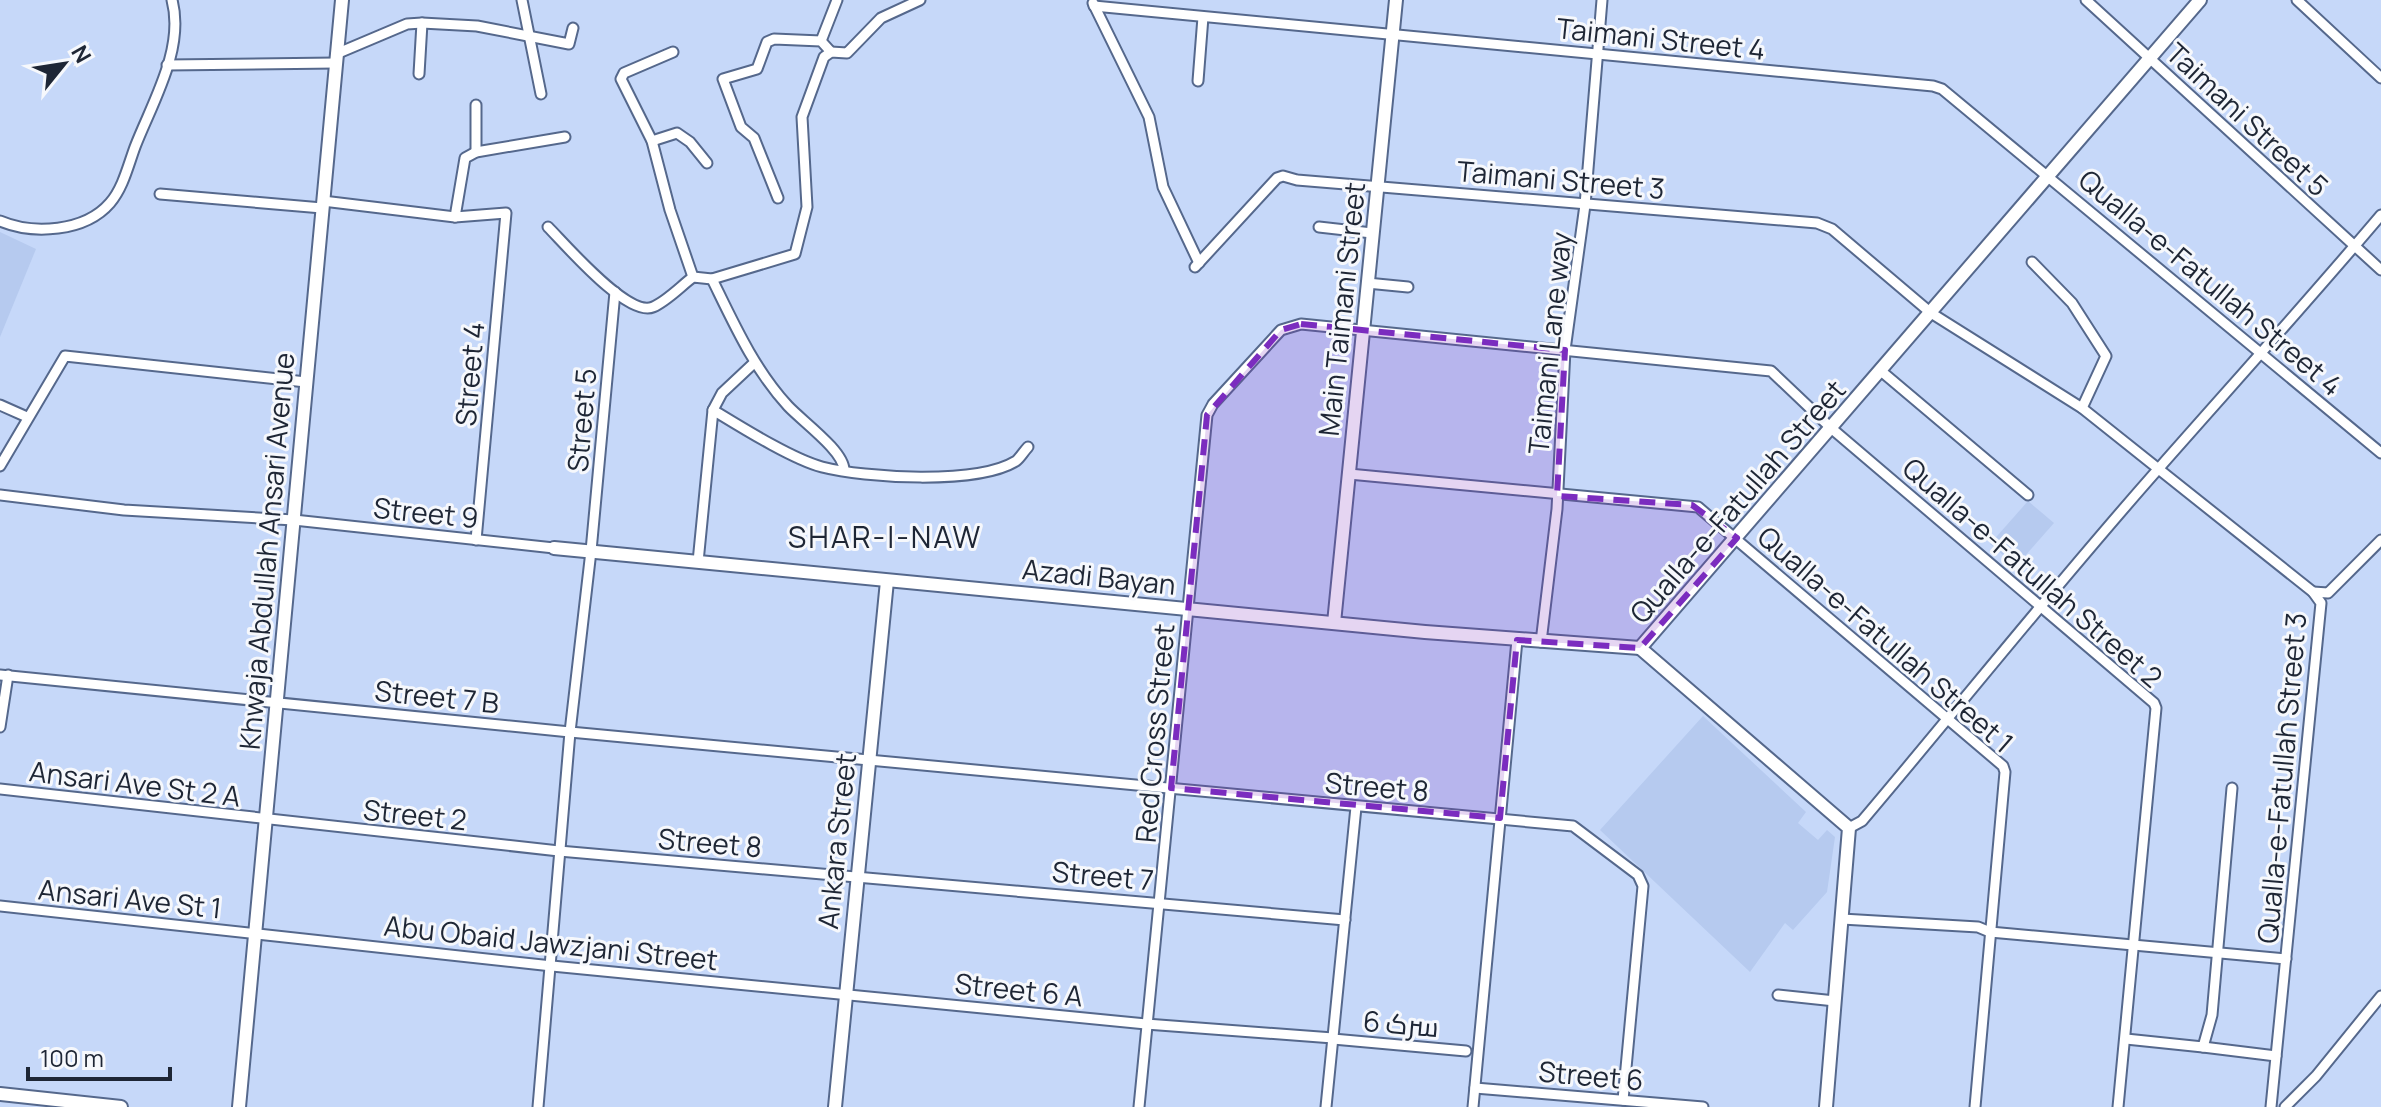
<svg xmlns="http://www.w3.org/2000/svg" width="2381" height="1107" font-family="Manrope,Cairo,sans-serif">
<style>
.built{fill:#b6caef}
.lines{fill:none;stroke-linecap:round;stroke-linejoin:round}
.street-casing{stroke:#55688c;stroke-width:13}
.secondary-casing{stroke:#55688c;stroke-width:16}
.street{stroke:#fff;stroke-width:9}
.secondary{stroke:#fff;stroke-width:12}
.marked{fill:#7b2cbf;fill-opacity:0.2;stroke:#7b2cbf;stroke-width:6;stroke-dasharray:16 10;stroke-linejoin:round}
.labels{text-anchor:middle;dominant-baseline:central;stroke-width:6;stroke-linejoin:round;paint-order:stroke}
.street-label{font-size:28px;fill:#1e2635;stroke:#f6f8fc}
.neighbourhood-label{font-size:30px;letter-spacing:2px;fill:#1e2635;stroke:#f6f8fc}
</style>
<rect width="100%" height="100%" fill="#c6d8f9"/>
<g class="built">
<path d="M0,232L36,249L0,337Z"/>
<path d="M2028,501L2054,523L2016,566L1990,544Z"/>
<path d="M1703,716L1806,812L1798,823L1818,840L1827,830L1835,837L1827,892L1793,930L1785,923L1750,972L1600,830Z"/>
</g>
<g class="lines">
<defs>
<g id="street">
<path d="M522,0L541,94"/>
<path d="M2086,0L2381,270"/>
<path d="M2297,0L2381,78"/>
<path d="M1093,3L1149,117L1163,187L1199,263"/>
<path d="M1094,6L1933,86L1942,89L2381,453"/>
<path d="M821,41L837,0"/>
<path d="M673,52L624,73L621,79L652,141L670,210L693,277"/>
<path d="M336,54L407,24L422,23L477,26L569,44L573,28"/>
<path d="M167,65L336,63"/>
<path d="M419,74L422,23"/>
<path d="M1198,81L1203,17"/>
<path d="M476,105V152"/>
<path d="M652,141L677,133L690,142L707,163"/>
<path d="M160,194L322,208"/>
<path d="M778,198L754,138L741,127L723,79L757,69L767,42L774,39L821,41L831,52"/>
<path d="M323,201L455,217L506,213L476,540"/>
<path d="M455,217L465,158L476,152L565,137"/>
<path d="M0,221C33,235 85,232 110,203C123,188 128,166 135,147C152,103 185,49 172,0"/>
<path d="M548,227C565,244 628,318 653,307C667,301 681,286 693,277L712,279L795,254L807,207L802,117L824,57L831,52L847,53L881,18L920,0"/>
<path d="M1319,227L1372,233"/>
<path d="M2032,262L2072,303L2106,356L2082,408"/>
<path d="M1195,267L1277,178L1283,176L1297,180L1817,223L1832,229L1931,313L2082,408L2313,592L2321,603L2271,1107"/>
<path d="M712,279C734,324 754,369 788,406C802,421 844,451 844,470"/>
<path d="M1367,283L1408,287"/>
<path d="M1881,371L2028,495"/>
<path d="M0,405L27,417"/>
<path d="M713,410L722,393L754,363"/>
<path d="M0,466L65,356L306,382"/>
<path d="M1349,474L1698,507L2003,766L2005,772L1975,1107"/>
<path d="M0,495L124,510L294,520L554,548"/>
<path d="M698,562L713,410C741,427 792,459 822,467C865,478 977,485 1016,461C1020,458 1024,451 1028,447"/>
<path d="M2313,592L2328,593L2381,540"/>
<path d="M1541,642L1557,509L1565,350L1585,205L1602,0"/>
<path d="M0,675L570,732L1573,826L1638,875L1643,886L1623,1100"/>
<path d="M0,727L8,675"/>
<path d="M0,789L559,851L1345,920"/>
<path d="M1849,828L1862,821C1962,703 2058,582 2160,467C2234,383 2309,300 2381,215"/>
<path d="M0,906L552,966L1146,1024L1333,1038"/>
<path d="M1842,919L1978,927L1990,932L2286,959"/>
<path d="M1778,995L1835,1001"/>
<path d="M1333,1039L1466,1051"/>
<path d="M2126,1039L2203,1047L2212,1015L2232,788"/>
<path d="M2203,1047L2276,1056"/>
<path d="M1475,1088L1703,1107"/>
<path d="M538,1107L570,732L591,551L615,292"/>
<path d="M1139,1107L1207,415L1213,404L1281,330L1301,324L1771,371L1831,428L2154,703L2156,708L2118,1107"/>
<path d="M1326,1107L1356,807"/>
<path d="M1473,1107L1517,640"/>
<path d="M2285,1107L2316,1076L2381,996"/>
</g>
<g id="secondary">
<path d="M554,548L1425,632L1640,648"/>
<path d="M1334,623L1396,0"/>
<path d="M1640,648L2200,0"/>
<path d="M1640,648L1849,828L1826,1107"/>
<path d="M0,1094L121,1107"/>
<path d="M239,1107L342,0"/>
<path d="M835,1107L887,581"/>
</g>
</defs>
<use href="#street" class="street-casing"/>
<use href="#secondary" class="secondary-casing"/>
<use href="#street" class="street"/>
<use href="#secondary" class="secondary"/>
</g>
<path class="marked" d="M1301,324L1565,350L1557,496L1692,505L1737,538L1640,648L1517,640L1500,818L1171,788L1207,415L1281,330Z"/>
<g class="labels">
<g class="street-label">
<text transform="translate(1661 38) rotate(6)">Taimani Street 4</text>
<text transform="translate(2248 119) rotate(43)">Taimani Street 5</text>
<text transform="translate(1561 179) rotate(5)">Taimani Street 3</text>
<text transform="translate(2211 282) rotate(40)">Qualla-e-Fatullah Street 4</text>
<text transform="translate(1341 309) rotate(-84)">Main Taimani Street</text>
<text transform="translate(1549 343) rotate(-84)">Taimani Lane way</text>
<text transform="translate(469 374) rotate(-85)">Street 4</text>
<text transform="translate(581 420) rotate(-85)">Street 5</text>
<text transform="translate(1737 501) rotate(-49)">Qualla-e-Fatullah Street</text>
<text transform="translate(426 512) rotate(6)">Street 9</text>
<text transform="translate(266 551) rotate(-85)">Khwaja Abdullah Ansari Avenue</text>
<text transform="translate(2033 572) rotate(41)">Qualla-e-Fatullah Street 2</text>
<text transform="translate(1099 576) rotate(6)">Azadi Bayan</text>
<text transform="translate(1886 639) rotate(41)">Qualla-e-Fatullah Street 1</text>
<text transform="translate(437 696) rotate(6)">Street 7 B</text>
<text transform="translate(1154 733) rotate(-85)">Red Cross Street</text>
<text transform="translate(2281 778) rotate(-85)">Qualla-e-Fatullah Street 3</text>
<text transform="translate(135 783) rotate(7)">Ansari Ave St 2 A</text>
<text transform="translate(1377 786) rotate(5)">Street 8</text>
<text transform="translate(415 814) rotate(6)">Street 2</text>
<text transform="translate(836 841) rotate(-84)">Ankara Street</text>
<text transform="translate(710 842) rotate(5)">Street 8</text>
<text transform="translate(1103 875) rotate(5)">Street 7</text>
<text transform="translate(130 898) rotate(6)">Ansari Ave St 1</text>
<text transform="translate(551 942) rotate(6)">Abu Obaid Jawzjani Street</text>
<text transform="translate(1019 989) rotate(6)">Street 6 A</text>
<text transform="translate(1401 1023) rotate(5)">سرک 6</text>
<text transform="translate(1591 1075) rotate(5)">Street 6</text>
</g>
<g class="neighbourhood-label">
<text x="885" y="536">SHAR-I-NAW</text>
</g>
</g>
<g transform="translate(64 64) rotate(60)" stroke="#f6f8fc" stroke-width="6" paint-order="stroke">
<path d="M0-6L14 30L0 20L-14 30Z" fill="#1e2635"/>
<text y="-12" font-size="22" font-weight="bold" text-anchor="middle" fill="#1e2635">N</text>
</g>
<path d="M28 1067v12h142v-12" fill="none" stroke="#1e2635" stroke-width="4"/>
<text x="40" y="1067" font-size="24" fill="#1e2635" stroke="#f6f8fc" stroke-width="6" paint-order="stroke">100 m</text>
</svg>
